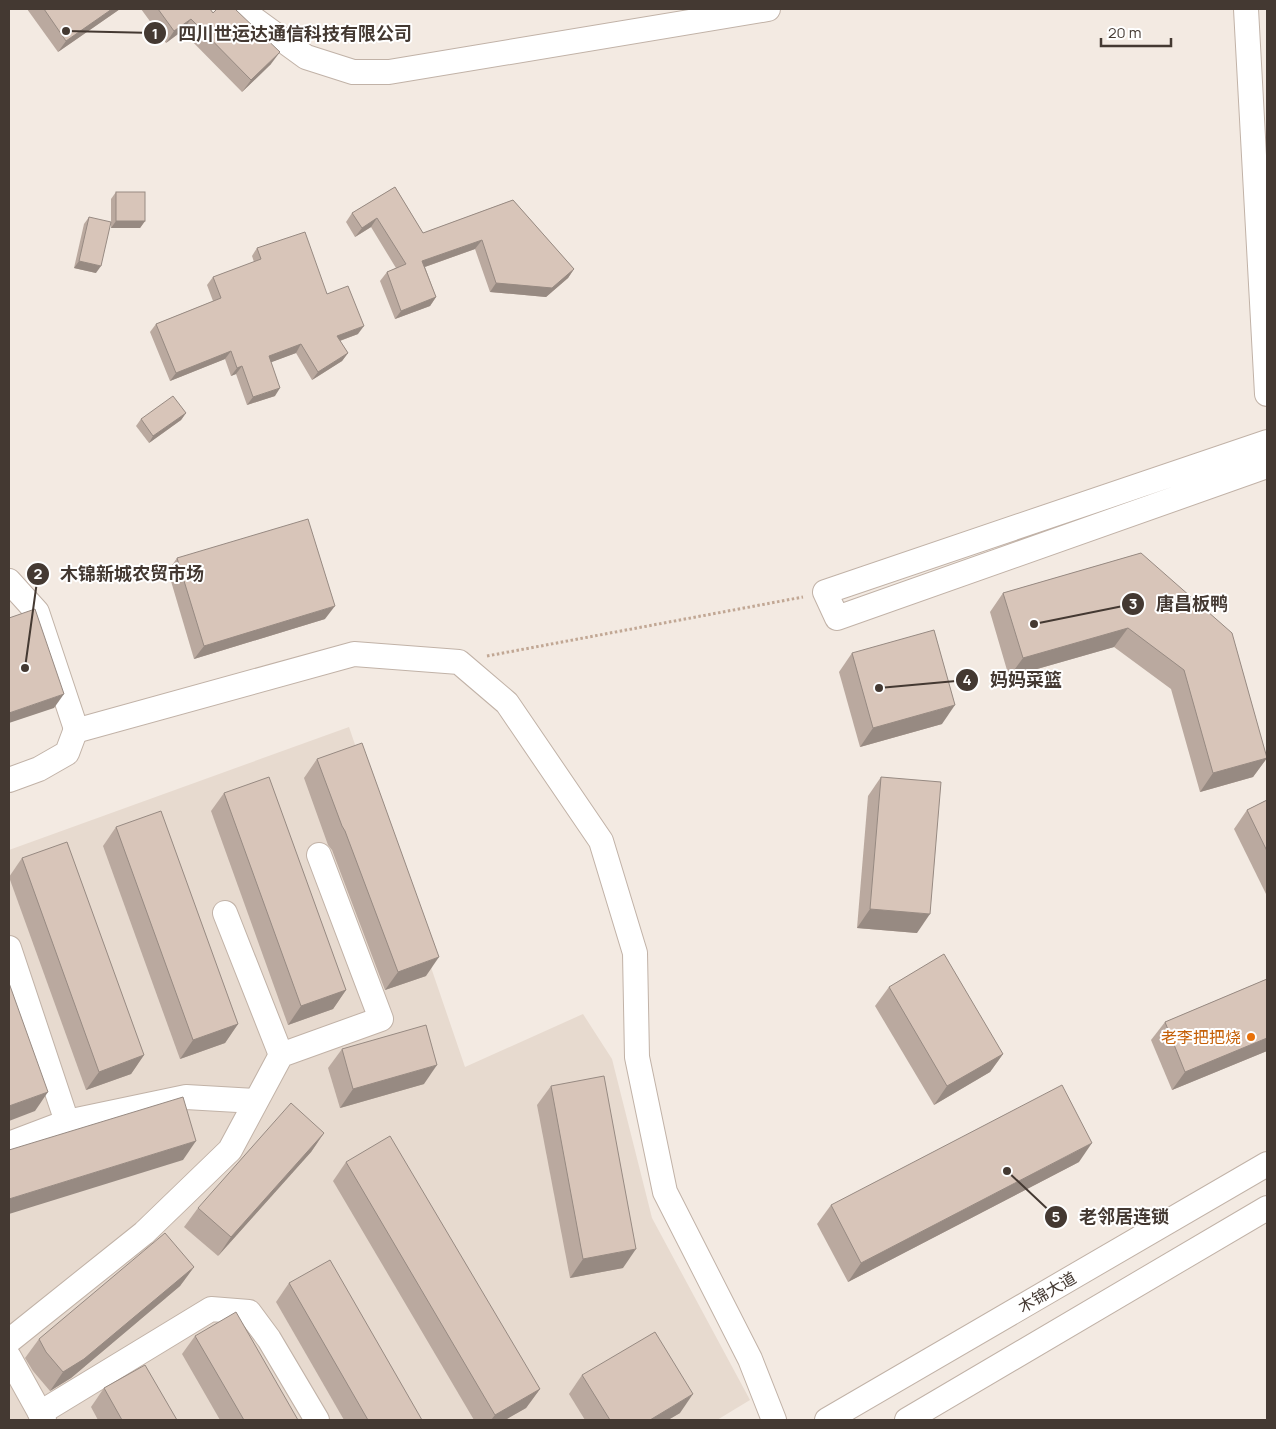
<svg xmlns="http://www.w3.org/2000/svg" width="1276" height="1429" font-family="Manrope,'Noto Sans SC',sans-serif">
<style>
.residential{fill:#e7dacf}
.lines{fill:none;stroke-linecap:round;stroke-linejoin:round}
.minor-casing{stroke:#c1b2a7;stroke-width:26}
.path{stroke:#c1a794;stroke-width:3;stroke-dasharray:2.5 2.5;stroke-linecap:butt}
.minor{stroke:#fff;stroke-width:24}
.wall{fill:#baa99f}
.shaded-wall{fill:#978a82}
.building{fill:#d8c5b9;stroke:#978a82}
.food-dot{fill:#e8710a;stroke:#fff;stroke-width:2}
.labels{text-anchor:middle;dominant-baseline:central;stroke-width:4;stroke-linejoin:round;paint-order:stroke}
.food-label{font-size:16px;fill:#c56008;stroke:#fff;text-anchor:end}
.street-label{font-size:16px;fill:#443932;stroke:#fff}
.leader{fill:none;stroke:#443932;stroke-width:2}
.callout-dot{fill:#443932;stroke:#fff;stroke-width:2}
.mark-label{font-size:15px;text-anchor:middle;font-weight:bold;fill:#fff}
.callout-label{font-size:18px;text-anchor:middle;font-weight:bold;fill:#443932;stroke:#fff;stroke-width:4;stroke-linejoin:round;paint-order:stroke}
</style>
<rect width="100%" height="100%" fill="#f3eae2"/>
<path class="residential" d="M349,727L465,1067L583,1014L612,1059L652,1218L750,1400L717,1420H9V850Z"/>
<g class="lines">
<defs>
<g id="minor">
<path d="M240,9L306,57L353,72H389L768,9"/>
<path d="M1246,9L1267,394"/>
<path d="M1267,442L825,592L837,618L1267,466"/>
<path d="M9,581L37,612L76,729L67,753L39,769L9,780"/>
<path d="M75,731L354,654L459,662L507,703L601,841L635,953L637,1057L665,1192L750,1359L774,1420"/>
<path d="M225,913L281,1055"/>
<path d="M9,948L67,1122"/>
<path d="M9,1144L67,1122L186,1097L255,1101"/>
<path d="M9,1341L144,1233L230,1150L281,1055L381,1019L319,855"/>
<path d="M9,1357L44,1420"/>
<path d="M40,1413L211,1309L249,1312L269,1339L317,1420"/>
<path d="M827,1420L1267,1164"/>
<path d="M907,1420L1267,1208"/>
</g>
</defs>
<use href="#minor" class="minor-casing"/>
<path class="path" d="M487,656L803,597"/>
<use href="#minor" class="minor"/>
</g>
<g class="wall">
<path d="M27,9H120L58,52Z"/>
<path d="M141,9H210L213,13L271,64L242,92L182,31L166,43Z"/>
<path d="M395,187L423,233L513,200L574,269L568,278L546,297L490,292L475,249L425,267L436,297L430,306L395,319L380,281L387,272L396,268L371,227L355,237L346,222L352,213Z"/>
<path d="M116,192L145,221L140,228H111V199Z"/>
<path d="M89,217L96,273L74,268L84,224Z"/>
<path d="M257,248L327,294L358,334L340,341L348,353L342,361L312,380L296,353L271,362L275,396L247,405L236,374L231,376L225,359L170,381L150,332L156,324L213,301L207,285L213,277L254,262L252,256Z"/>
<path d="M186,413L181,420L149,443L136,426L141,419Z"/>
<path d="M1141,553L1267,758L1253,777L1200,792L1171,689L1114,647L1009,677L990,612L1003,593Z"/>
<path d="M177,558L325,619L194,659L168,571Z"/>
<path d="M852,653L942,724L860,747L839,672Z"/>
<path d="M317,759L426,976L385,990L332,850L328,845L304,778Z"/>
<path d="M881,777L917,933L857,928L868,796Z"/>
<path d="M224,793L346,990L333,1009L288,1025L211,811Z"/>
<path d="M1267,800V896L1234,829L1247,810Z"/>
<path d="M116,827L238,1024L225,1043L180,1059L103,846Z"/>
<path d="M22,858L144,1055L131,1074L86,1090L9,877Z"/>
<path d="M1267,979V1051L1172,1090L1151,1040L1165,1022Z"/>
<path d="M889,987L1003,1054L990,1072L934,1105L875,1006Z"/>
<path d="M342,1049L424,1084L340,1108L328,1068Z"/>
<path d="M551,1086L623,1268L570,1278L537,1105Z"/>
<path d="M324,1133L311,1152L218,1256L184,1227L198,1208Z"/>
<path d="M346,1162L540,1389L526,1408L505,1420H474L333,1181Z"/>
<path d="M1079,1162L848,1282L817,1224L831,1205Z"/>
<path d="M194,1267L180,1286L71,1378L50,1391L33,1371L25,1358L39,1339Z"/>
<path d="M289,1283L422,1420H344L276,1302Z"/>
<path d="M195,1336L298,1420H220L182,1354Z"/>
<path d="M582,1375L680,1413L668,1420H585L569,1394Z"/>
<path d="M104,1388L177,1420H98L91,1407Z"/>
</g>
<g class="shaded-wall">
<path d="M112,9H120L58,52L66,41Z"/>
<path d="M191,19L182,31L166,43L174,31Z"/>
<path d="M280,52L271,64L242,92L251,80Z"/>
<path d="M377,218L371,227L355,237L362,228Z"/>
<path d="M116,221H145L140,228H111Z"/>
<path d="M482,240L475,249L416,270L422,261Z"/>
<path d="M79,261L101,266L96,273L74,268Z"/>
<path d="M574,269L568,278L546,297L490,292L496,283Z"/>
<path d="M436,297L430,306L395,319L401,311Z"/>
<path d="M364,326L358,334L331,344L337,336Z"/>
<path d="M301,344L296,353L264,365L269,356Z"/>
<path d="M231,351L225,359L170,381L176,373Z"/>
<path d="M348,353L342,361L312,380L318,372Z"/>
<path d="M242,366L236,374L231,376L237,368Z"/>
<path d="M280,388L275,396L247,405L253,397Z"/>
<path d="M186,413L181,420L149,443L153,436Z"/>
<path d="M335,606L325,619L194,659L204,646Z"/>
<path d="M1128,628L1114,647L1009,677L1023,658Z"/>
<path d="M64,694L54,708L9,723V713Z"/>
<path d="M955,705L942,724L860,747L873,728Z"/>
<path d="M1267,758L1253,777L1200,792L1213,773Z"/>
<path d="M870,909L930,914L917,933L857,928Z"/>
<path d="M439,957L426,976L385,990L398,972Z"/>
<path d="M346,990L333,1009L288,1025L301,1006Z"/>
<path d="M238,1024L225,1043L180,1059L193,1040Z"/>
<path d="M1267,1038V1051L1172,1090L1185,1072Z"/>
<path d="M1003,1054L990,1072L934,1105L947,1086Z"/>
<path d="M144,1055L131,1074L86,1090L99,1072Z"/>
<path d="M437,1065L424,1084L340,1108L353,1089Z"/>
<path d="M48,1092L35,1111L9,1121V1106Z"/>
<path d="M324,1133L311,1152L218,1256L231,1237Z"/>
<path d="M196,1141L183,1160L9,1214V1199Z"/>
<path d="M1092,1143L1079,1162L848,1282L861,1263Z"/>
<path d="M636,1249L623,1268L570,1278L583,1259Z"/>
<path d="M194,1267L180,1286L71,1378L50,1391L63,1372Z"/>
<path d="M540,1389L526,1408L505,1420H491L495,1415Z"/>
<path d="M693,1394L680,1413L668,1420H650Z"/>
</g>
<g class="building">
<path d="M44,9H112L66,41Z"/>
<path d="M158,9H210L213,13L217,9H235L280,52L251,80L191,19L174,31Z"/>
<path d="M395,187L423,233L513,200L574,269L552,288L496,283L482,240L422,261L436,297L401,311L387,272L406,264L377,218L362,228L352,213Z"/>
<rect x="116" y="192" width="29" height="29"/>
<path d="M89,217L111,222L101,266L79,261Z"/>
<path d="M305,232L327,294L348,286L364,326L337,336L348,353L318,372L301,344L269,356L280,388L253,397L242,366L237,368L231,351L176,373L156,324L221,298L213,277L261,259L257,248Z"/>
<path d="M173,396L186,413L153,436L141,419Z"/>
<path d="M308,519L335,606L204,646L177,558Z"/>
<path d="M1141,553L1232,633L1267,758L1213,773L1184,670L1128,628L1023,658L1003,593Z"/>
<path d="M35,609L64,694L9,713V618Z"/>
<path d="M934,630L955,705L873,728L852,653Z"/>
<path d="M362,743L439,957L398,972L345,831L342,826L317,759Z"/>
<path d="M269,777L346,990L301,1006L224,793Z"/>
<path d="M881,777L941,782L930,914L870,909Z"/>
<path d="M1267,800V851L1247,810Z"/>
<path d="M161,811L238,1024L193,1040L116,827Z"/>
<path d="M67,842L144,1055L99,1072L22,858Z"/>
<path d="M944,954L1003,1054L947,1086L889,987Z"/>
<path d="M1267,979V1038L1185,1072L1165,1022Z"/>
<path d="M9,983L48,1092L9,1106Z"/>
<path d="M426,1025L437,1065L353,1089L342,1049Z"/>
<path d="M604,1076L636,1249L583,1259L551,1086Z"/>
<path d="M1062,1085L1092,1143L861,1263L831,1205Z"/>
<path d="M183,1097L196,1141L9,1199V1150Z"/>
<path d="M291,1103L324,1133L231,1237L198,1208Z"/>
<path d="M390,1136L540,1389L495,1415L346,1162Z"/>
<path d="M165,1233L194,1267L84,1359L63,1372L46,1352L39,1339Z"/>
<path d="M330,1260L422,1420H368L289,1283Z"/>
<path d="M236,1312L298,1420H244L195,1336Z"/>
<path d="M655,1332L693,1394L650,1420H610L582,1375Z"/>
<path d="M145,1365L177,1420H122L104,1388Z"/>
</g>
<circle class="food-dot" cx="1251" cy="1037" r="5"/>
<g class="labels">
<g class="food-label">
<text x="1241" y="1037">老李把把烧</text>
</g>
<g class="street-label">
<text transform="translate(1047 1292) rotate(-30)">木锦大道</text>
</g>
</g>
<path class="leader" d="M66 31L155 33M25 668L38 574M1034 624L1133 604M879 688L967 680M1007 1171L1056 1217"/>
<g class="callout-dot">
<circle cx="66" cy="31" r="5"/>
<circle cx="25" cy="668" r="5"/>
<circle cx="1034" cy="624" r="5"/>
<circle cx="879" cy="688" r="5"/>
<circle cx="1007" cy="1171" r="5"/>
<circle cx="155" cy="33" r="12"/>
<circle cx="38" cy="574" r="12"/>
<circle cx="1133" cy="604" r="12"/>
<circle cx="967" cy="680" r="12"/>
<circle cx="1056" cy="1217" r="12"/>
</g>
<g class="mark-label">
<text x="155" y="39">1</text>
<text x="38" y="579">2</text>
<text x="1133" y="609">3</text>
<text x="967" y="685">4</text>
<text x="1056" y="1222">5</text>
</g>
<g class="callout-label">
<text x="295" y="40">四川世运达通信科技有限公司</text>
<text x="132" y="580">木锦新城农贸市场</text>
<text x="1192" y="610">唐昌板鸭</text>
<text x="1026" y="686">妈妈菜篮</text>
<text x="1124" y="1223">老邻居连锁</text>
</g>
<rect width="1276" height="1429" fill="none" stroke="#443932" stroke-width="20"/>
<path d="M1101 38v8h70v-8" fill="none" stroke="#443932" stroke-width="2.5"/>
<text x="1108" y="38" font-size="15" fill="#443932" stroke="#ffffff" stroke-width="4" paint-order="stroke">20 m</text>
</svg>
